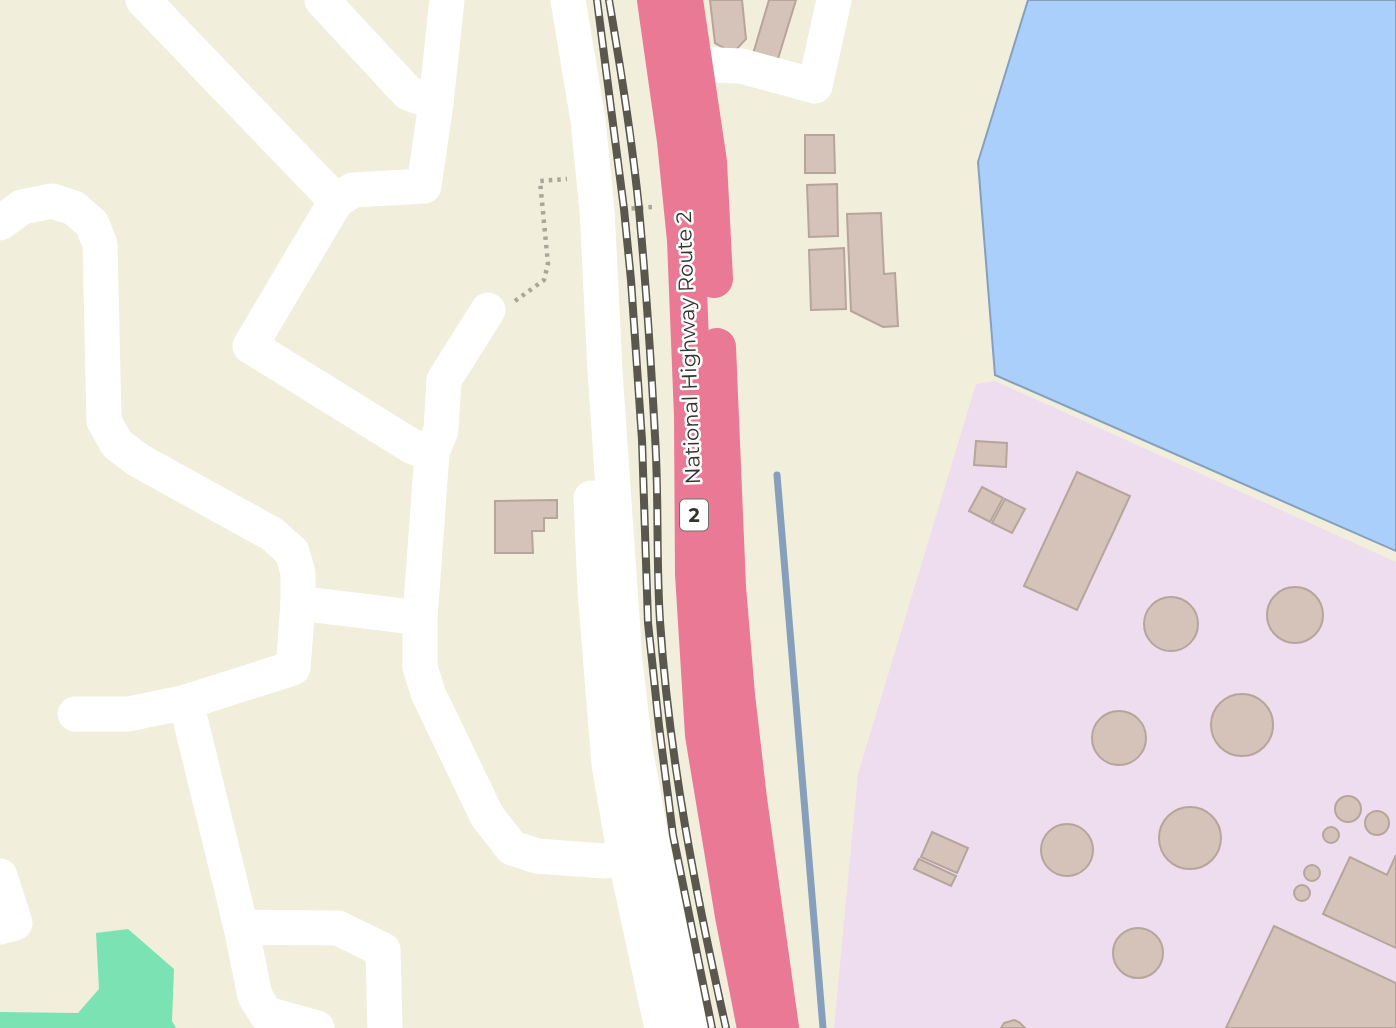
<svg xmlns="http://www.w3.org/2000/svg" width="1396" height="1028" font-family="Montserrat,sans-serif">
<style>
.industrial{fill:#edddef}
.green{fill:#7be2b4}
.water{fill:#a9cffa;stroke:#86a0bc;stroke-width:2}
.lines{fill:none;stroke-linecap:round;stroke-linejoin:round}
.stream{stroke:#86a0bc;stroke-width:7}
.building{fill:#d5c3b9;stroke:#b6a59b;stroke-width:2}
.path{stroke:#aaa79a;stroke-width:4.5;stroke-dasharray:3.5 5;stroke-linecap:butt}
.minor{stroke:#fff;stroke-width:35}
.highway{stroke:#e97994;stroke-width:38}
.rail-casing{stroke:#59574e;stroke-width:8}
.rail{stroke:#fff;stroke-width:5;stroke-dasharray:16;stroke-linecap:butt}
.labels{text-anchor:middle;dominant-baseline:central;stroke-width:5;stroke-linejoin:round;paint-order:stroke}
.shield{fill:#fff;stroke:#71706b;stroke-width:2}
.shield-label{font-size:19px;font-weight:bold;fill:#34332c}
.street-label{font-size:21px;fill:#34332c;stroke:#fff}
</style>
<rect width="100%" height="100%" fill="#f2eedc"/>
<path class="industrial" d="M995,381L1396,562V1028H834L858,774L976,384Z"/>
<path class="green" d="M128,929L174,969L172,1021L176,1028H0V1012L78,1013L99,989L96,933Z"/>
<path class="water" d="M1028,0H1396V551L995,375L978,162Z"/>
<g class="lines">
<path class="stream" d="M777,475L823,1028"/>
</g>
<g class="building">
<path d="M710,0H742L746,39L733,53L715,43Z"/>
<path d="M769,0H796L777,62L753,54Z"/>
<path d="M805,135H834L835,173H805Z"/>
<path d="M837,184L838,236L809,237L807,185Z"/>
<path d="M881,213L884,274L895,273L898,326L883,327L851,311L847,214Z"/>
<path d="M844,248L846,309L811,310L809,250Z"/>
<path d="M976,441L1007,443L1006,467L974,465Z"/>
<path d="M1077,472L1130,496L1077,610L1024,586Z"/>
<path d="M982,487L1003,498L990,522L969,511Z"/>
<path d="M1005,499L1025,509L1012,533L992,523Z"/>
<path d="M557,500V518H544V531H532L533,553H495V501Z"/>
<circle cx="1295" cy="615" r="28"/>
<circle cx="1171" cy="624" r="27"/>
<circle cx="1242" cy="725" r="31"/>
<circle cx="1119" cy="738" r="27"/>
<circle cx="1348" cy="809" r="13"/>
<circle cx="1190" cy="838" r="31"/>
<circle cx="1377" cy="823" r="12"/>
<circle cx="1067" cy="850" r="26"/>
<circle cx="1331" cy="835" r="8"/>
<path d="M932,832L968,848L957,873L921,857Z"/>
<path d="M1396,855V948L1323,914L1350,857L1387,875Z"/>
<path d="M919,859L956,876L951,886L914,869Z"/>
<circle cx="1312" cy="873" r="8"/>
<circle cx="1302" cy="893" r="8"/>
<path d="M1274,926L1396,983V1028H1226Z"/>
<circle cx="1138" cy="953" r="25"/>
<path d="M1014,1020L1019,1022L1025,1028H1001L1004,1023Z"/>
</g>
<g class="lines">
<g class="path">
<path d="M623,209L652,207"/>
<path d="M515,301L544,280L548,264L540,181L567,179"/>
</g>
<g class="minor">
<path d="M143,0L336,201"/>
<path d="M322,0L408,93L436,103"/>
<path d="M568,0L588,120L597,210L605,371L625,661L635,748L653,848L690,1028"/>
<path d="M694,64L741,66L815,86L834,0"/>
<path d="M0,223L22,207L52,201L74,208L92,224L100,244L104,421L117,444L138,460L272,534L292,552L298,573V603L293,668L186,702L129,714H75"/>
<path d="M488,310L444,380L441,430L432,453L420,618V667L428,693L487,816L512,848L537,856L604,861L625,857"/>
<path d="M432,453L413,447L250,346L336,201L353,190L424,186L436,103L447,0"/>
<path d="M591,498L595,591L609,764L625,857L662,1028"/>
<path d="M298,603L420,618"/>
<path d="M186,702L241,927L255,996L266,1014L317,1028"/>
<path d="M0,876L15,923L0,927"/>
<path d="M241,927L338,928L383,950L385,1028"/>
</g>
<g class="highway">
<path d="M656,0L676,141L686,240L693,416L694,574L704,735L734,916L756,1028"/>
<path d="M684,0L708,162L714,279"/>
<path d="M717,347L727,587L736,695L748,799L780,1028"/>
</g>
<defs>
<g id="rail">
<path d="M597,0L624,209L631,280L642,440L648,623L659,726L673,835L712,1028"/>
<path d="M609,0C621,70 632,139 639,209C646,285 651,361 655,436C659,498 656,560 660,621C669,758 696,895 726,1028"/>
</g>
</defs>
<use href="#rail" class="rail-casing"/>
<use href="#rail" class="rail"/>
</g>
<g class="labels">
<rect class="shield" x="680" y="499.5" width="28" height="31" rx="5"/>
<g class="shield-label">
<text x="694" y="515">2</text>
</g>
<g class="street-label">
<text transform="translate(688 348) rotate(-92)">National Highway Route 2</text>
</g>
</g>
</svg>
